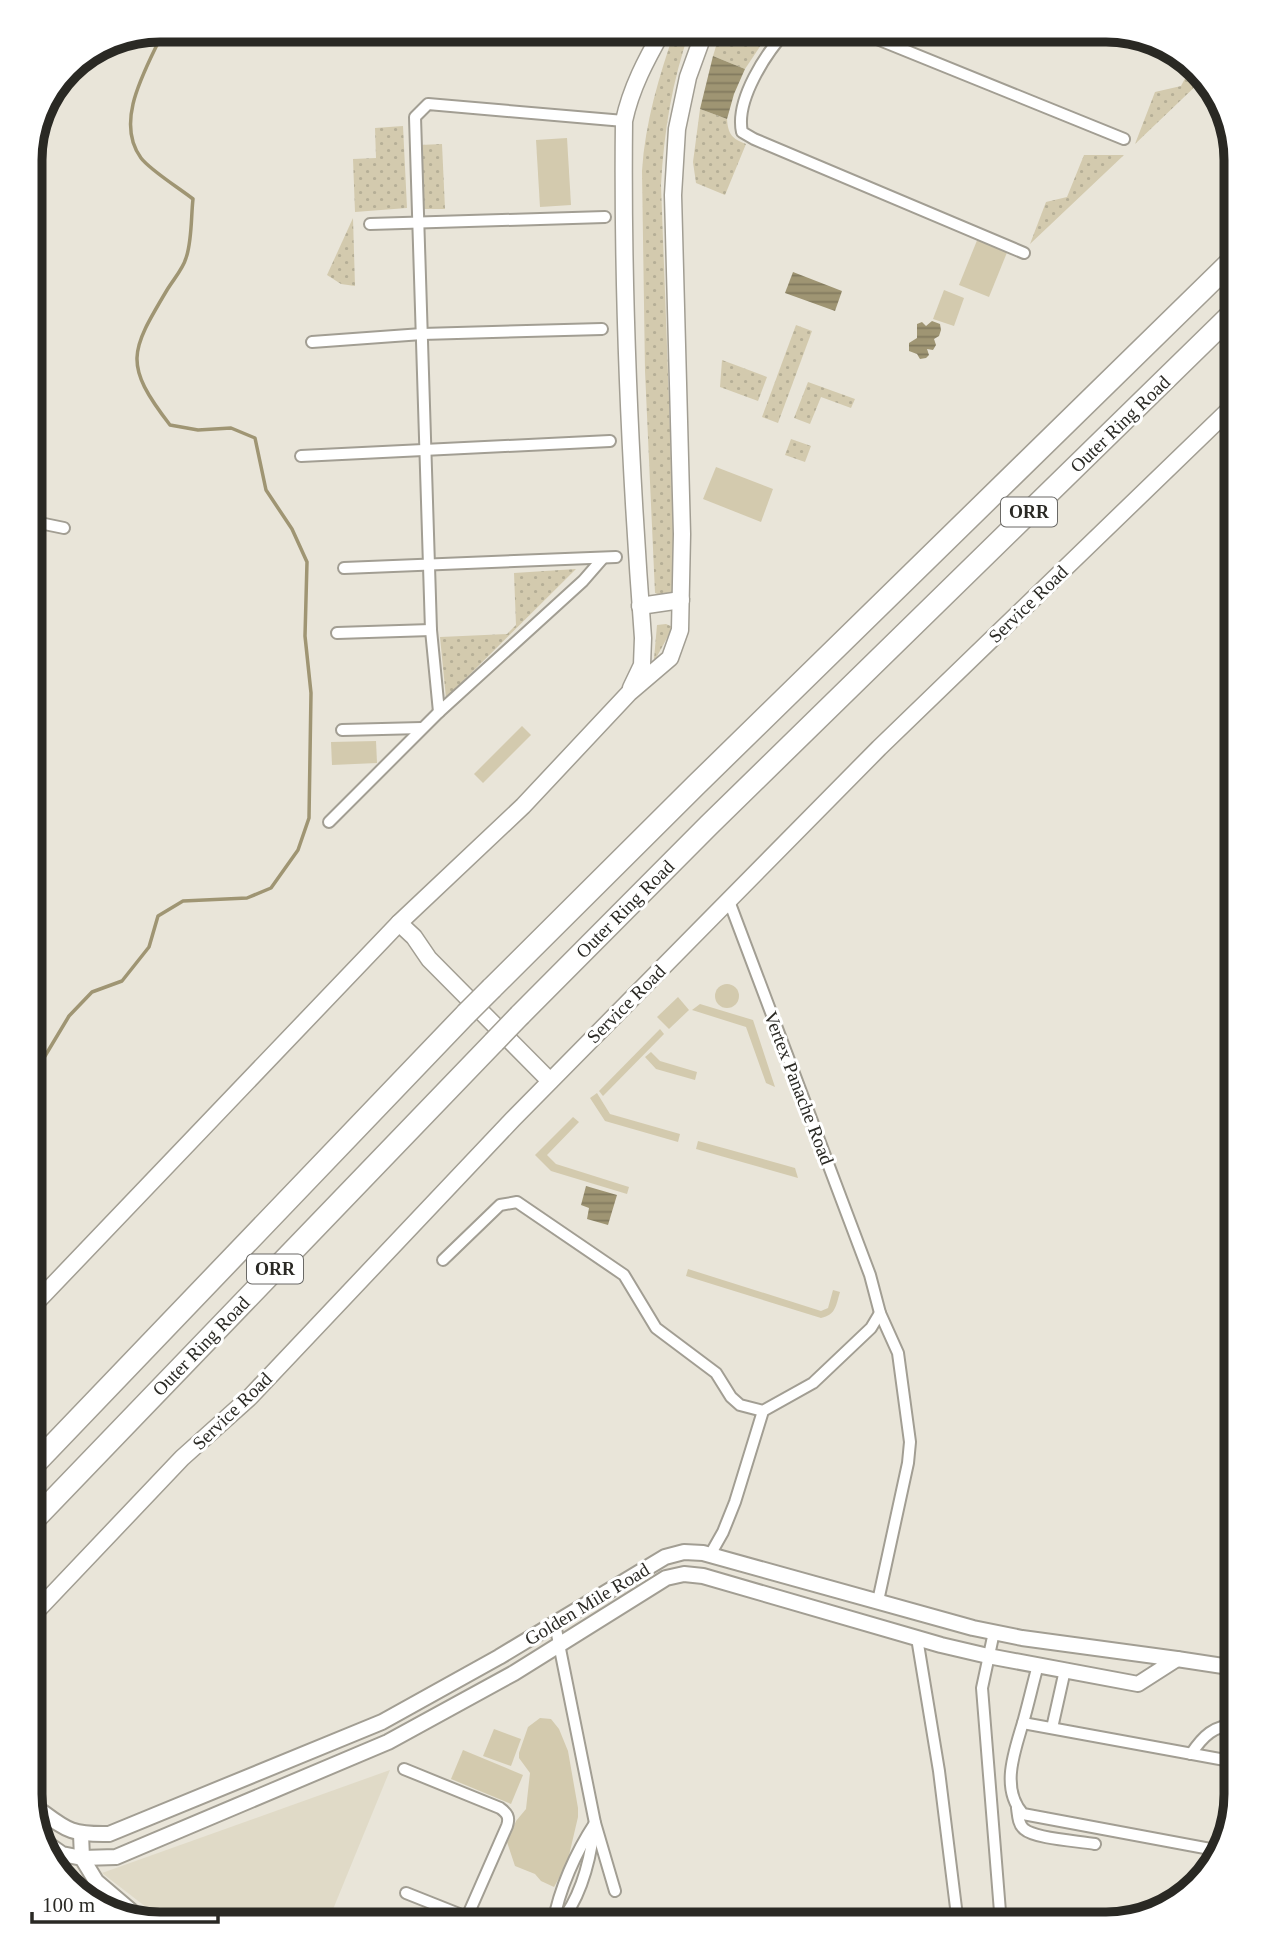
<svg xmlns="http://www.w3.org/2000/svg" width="1266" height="1954" font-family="'Times New Roman',serif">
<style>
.built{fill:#e0dac7}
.green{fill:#d3caae}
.garden{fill:url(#garden-dots)}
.water{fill:url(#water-rules)}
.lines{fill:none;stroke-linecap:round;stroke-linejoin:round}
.stream{stroke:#9f9573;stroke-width:3.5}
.minor-casing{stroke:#a29e93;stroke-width:14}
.tertiary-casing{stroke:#a29e93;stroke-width:18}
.secondary-casing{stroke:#a29e93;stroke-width:19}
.motorway-casing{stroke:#a29e93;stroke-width:24}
.minor{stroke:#fff;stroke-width:10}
.tertiary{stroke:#fff;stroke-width:14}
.secondary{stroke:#fff;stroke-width:16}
.motorway{stroke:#fff;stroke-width:21}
.motorway-bridge-casing{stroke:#a29e93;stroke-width:24;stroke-linecap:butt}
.motorway-bridge{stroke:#fff;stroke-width:21}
.labels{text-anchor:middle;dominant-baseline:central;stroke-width:6;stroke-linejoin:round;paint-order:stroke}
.shield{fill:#fff;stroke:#6a6966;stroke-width:2}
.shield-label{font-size:18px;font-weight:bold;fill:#2a2924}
.street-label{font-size:19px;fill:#2a2924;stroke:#fff}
.rim{fill:none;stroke:#2a2924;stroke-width:9}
</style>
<defs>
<pattern id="garden-dots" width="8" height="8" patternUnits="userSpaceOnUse" patternTransform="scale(1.75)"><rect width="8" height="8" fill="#d3caae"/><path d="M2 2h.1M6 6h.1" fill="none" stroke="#b5ae96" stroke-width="1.8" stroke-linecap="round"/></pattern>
<pattern id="water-rules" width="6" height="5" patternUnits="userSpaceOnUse" patternTransform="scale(1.75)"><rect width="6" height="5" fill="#9f9573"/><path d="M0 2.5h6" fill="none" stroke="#827a5e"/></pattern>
</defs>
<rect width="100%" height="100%" fill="#e9e5d9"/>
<path class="built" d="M390,1770L327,1924H168L102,1873Z"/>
<g class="green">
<path d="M567,138L571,205L540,207L536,140Z"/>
<path d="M978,238L1008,250L989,297L959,285Z"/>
<path d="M944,290L964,298L954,326L933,319Z"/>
<path d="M716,467L773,489L761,522L703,499Z"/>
<path d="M522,726L531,735L483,783L474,774Z"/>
<path d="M376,741L377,763L332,765L331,742Z"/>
<circle cx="727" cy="996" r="12"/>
<path d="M678,997L689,1010L669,1029L657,1017Z"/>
<path d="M700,1004L753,1020L775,1087L766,1083L746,1027L692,1010Z"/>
<path d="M660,1029L664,1034L603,1096L599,1091Z"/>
<path d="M651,1052L660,1061L697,1072L695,1080L656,1069L645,1057Z"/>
<path d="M597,1093L610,1114L680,1134L678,1142L605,1121L590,1098Z"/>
<path d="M573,1117L579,1122L547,1155L556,1164L629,1187L627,1194L551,1171L535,1155Z"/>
<path d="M698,1141L795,1168L798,1178L696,1149Z"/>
<path d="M688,1269L821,1311L828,1308L833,1290L840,1292C836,1305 836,1315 821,1318L686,1276Z"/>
<path d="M540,1718L551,1719L559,1729L568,1751L578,1808V1817L567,1864L554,1887L541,1881L535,1874L515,1866L507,1842L516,1821L526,1809L530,1773L519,1758V1753L528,1727Z"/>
<path d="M494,1729L521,1739L511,1766L483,1756Z"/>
<path d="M463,1750L523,1775L511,1804L451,1779Z"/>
</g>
<g class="garden">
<path d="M675,30H690C672,81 664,131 661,185L676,589L672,596L664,597L655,593L645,371L642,171C645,123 659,76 675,30Z"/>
<path d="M721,30H771L745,69L713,56Z"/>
<path d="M1191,67L1203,79L1135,144L1155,92L1181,86Z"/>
<path d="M700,109L727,119C728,134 732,139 746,144L725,195L696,183L693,162Z"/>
<path d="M403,126L407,208L355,212L353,159L376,158L375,128Z"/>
<path d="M442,144L445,209H422L420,145Z"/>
<path d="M1084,155H1124L1030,244L1046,202L1067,197Z"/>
<path d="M353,218L355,286L341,284L327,275Z"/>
<path d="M796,325L812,331L778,423L762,417Z"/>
<path d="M722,360L767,377L758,401L720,387Z"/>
<path d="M808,382L855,399L851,408L821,397L810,424L794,418Z"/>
<path d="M791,439L811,446L805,462L785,455Z"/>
<path d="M576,569L446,698L440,637L507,634L516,625L514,573Z"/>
<path d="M666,624L673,627L655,660L654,659L657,625Z"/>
</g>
<g class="water">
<path d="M713,56L745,69L734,94L727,119L700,109Z"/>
<path d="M793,272L842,291L835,311L785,293Z"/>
<path d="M932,321L940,324L941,330L939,336L934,339L936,345L933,350L927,349L929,355L926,358L920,359L917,354L909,351V343L917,338V324L922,322L926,326Z"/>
<path d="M586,1186L617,1195L608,1225L587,1219L589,1208L581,1205Z"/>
</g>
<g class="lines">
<path class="stream" d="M30,1081L69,1016L92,992L122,981L149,947L158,916L183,901L247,898L271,888L298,850L309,818L311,693L305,636L307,562L292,529L266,490L255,438L231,428L198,430L170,425C123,364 130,352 167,290C173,280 183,269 186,258C192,242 191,216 193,199C179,188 150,170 141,158C113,120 148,66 164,30"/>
<defs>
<g id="minor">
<path d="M787,30C766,53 735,100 742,132L754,139L1024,253"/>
<path d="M855,30L1124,139"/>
<path d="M370,224L605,217"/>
<path d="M312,342L422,334L602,329"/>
<path d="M301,456L610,441"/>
<path d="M30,521L64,528"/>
<path d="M344,568L616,557"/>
<path d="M337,633L431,630"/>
<path d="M439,712L431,630L415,117L428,104L624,121"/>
<path d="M342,730L422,728"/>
<path d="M329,822L439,712L583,581L603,558"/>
<path d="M729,901L870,1275L880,1313L898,1353L910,1442L908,1463L878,1601"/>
<path d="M443,1260L500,1205L517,1202L624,1275L656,1328L716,1373L731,1397L740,1405L763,1411"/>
<path d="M710,1555L723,1532L735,1502L763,1411L813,1383L871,1328L880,1313"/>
<path d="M555,1624L595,1823L615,1891"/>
<path d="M994,1632L982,1688L1001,1924"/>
<path d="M917,1638L939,1771L958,1924"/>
<path d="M1038,1665C1033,1683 1029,1701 1024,1719C1016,1748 999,1787 1023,1814L1221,1851"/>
<path d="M1023,1723L1236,1762"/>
<path d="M1052,1728L1065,1670"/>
<path d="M1191,1754C1203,1736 1214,1725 1236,1725"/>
<path d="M404,1769L500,1808C507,1813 510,1817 507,1826L467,1917"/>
<path d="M1017,1808C1018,1815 1018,1824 1024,1829C1035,1839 1079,1841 1095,1844"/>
<path d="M406,1893L484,1924"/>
<path d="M553,1924C559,1889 576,1852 595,1823"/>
<path d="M559,1924C580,1899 590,1861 594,1829"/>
</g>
<g id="tertiary">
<path d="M1177,1659L1236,1668"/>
<path d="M33,1805C65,1828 67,1835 109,1834L382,1722L499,1657L665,1557L684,1552L703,1553L973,1628L1022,1638L1177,1659L1138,1684L988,1656L941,1645L703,1576L684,1574L666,1578L514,1673L388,1742L116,1857L82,1858L62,1854L42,1840"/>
<path d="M81,1834L82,1858L96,1881L143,1921"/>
</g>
<g id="secondary">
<path d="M640,606L681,600"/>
<path d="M631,688L642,665L643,638C630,466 622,294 624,121C631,88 646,60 663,30"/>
<path d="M399,923L414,937L429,959L550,1081"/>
<path d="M30,1309L399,923L523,806L629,693L670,658L680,630L682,534L673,195L677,129L688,77L705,30"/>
<path d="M30,1618L182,1458L250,1397L513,1119L879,748L1236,403"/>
</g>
<g id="motorway">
<path d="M492,988L696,785L1236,257"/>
<path d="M520,1015L709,825L1236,310"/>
<path d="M30,1469L466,1014"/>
<path d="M30,1524L494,1042"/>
</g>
</defs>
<use href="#minor" class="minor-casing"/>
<use href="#tertiary" class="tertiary-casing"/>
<use href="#secondary" class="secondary-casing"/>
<use href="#motorway" class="motorway-casing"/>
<use href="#minor" class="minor"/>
<use href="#tertiary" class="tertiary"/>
<use href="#secondary" class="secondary"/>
<use href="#motorway" class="motorway"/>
<defs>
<g id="motorway-bridge">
<path d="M466,1014L492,988"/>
<path d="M494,1042L520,1015"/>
</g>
</defs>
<use href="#motorway-bridge" class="motorway-bridge-casing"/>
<use href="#motorway-bridge" class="motorway-bridge"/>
</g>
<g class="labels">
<g class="shield">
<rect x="1001" y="497.5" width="56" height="29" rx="5"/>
<rect x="247" y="1254.5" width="56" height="29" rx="5"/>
</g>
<g class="shield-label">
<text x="1029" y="512">ORR</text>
<text x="275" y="1269">ORR</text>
</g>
<g class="street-label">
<text transform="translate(1120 424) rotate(-44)">Outer Ring Road</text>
<text transform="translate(1028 604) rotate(-44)">Service Road</text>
<text transform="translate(625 909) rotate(-45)">Outer Ring Road</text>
<text transform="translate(626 1004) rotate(-45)">Service Road</text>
<text transform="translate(799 1088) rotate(69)">Vertex Panache Road</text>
<text transform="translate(201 1346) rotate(-46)">Outer Ring Road</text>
<text transform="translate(232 1411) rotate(-44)">Service Road</text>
<text transform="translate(587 1604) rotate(-31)">Golden Mile Road</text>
</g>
</g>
<path d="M0 0H1266V1954H0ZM160 42H1106A118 118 0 0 1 1224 160V1794A118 118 0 0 1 1106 1912H160A118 118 0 0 1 42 1794V160A118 118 0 0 1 160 42Z" fill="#fff" fill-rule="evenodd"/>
<path class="rim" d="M160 42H1106A118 118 0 0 1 1224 160V1794A118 118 0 0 1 1106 1912H160A118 118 0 0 1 42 1794V160A118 118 0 0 1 160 42Z"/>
<path d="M32 1912v10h186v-10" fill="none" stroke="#2a2924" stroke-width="3.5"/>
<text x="42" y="1912" font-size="21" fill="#2a2924" stroke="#ffffff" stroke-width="5" paint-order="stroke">100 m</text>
</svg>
